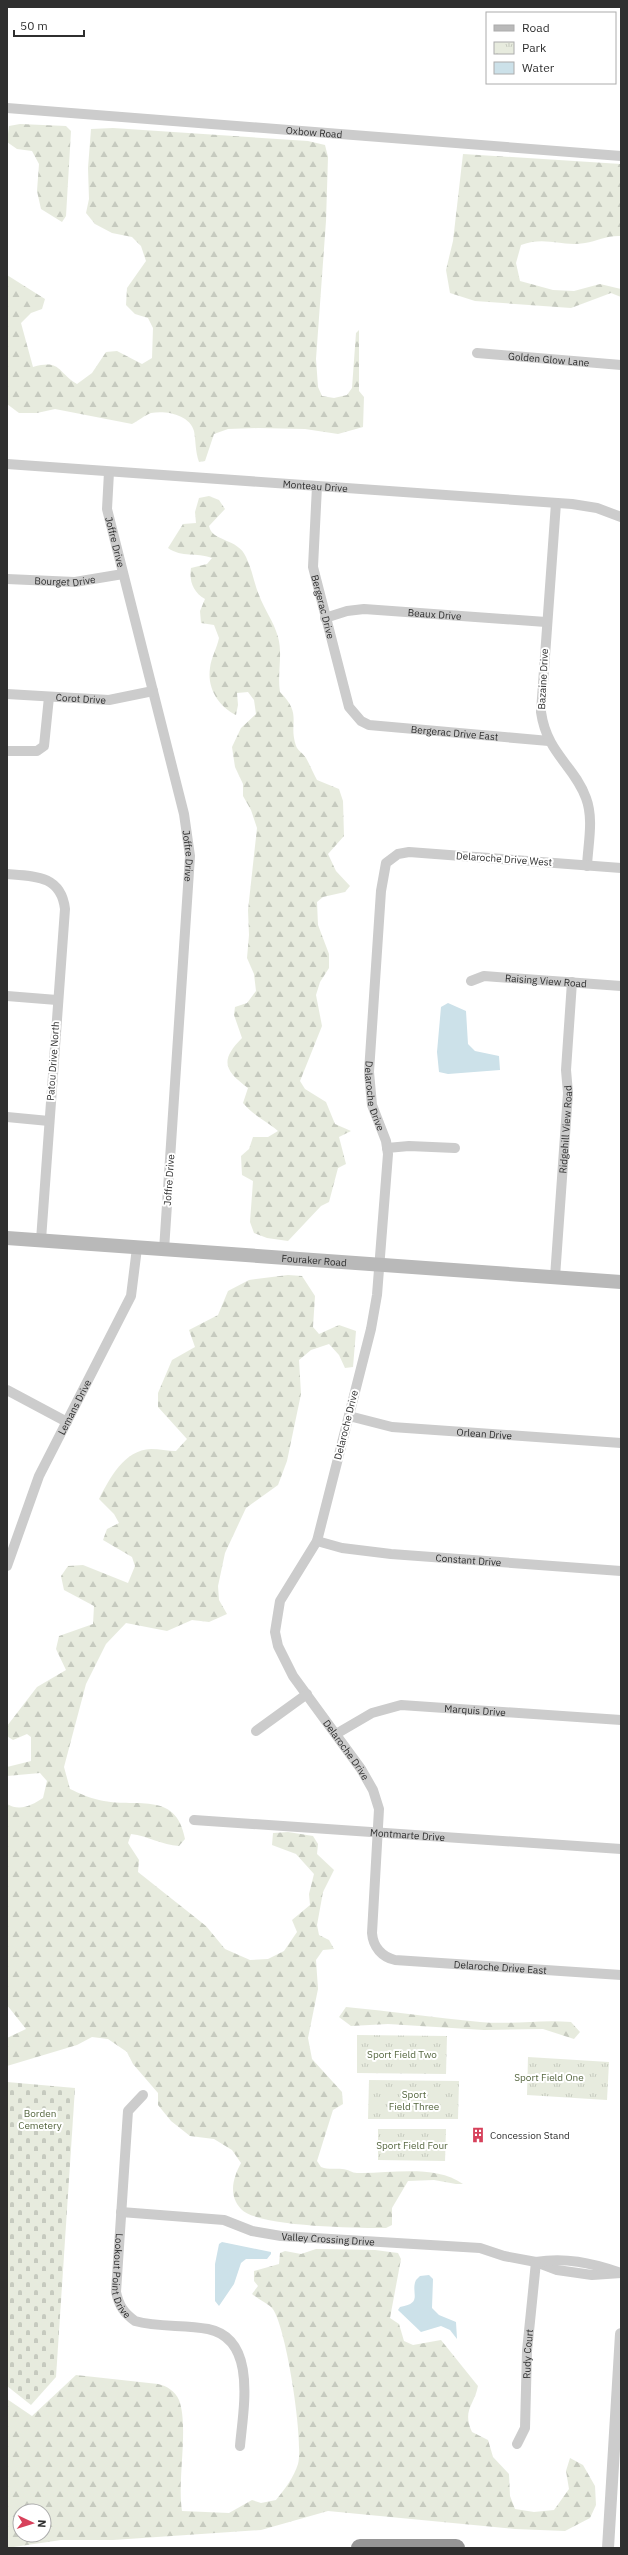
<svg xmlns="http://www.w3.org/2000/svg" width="628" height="2555" font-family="'IBM Plex Sans',sans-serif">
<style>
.forest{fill:url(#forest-firs);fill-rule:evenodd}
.cemetery{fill:url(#cemetery-stones)}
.park{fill:url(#park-tufts)}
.water{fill:#cce1e9}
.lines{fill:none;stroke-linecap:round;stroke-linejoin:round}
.minor{stroke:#ccc;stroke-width:10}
.tertiary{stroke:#ccc;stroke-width:12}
.secondary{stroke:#b9b9b9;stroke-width:14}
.motorway{stroke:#969696;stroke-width:18}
.labels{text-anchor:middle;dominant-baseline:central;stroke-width:4;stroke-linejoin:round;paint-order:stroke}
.street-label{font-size:10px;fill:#2f2f2f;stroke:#fff}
.park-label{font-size:10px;fill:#566740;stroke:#fff}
.poi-label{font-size:10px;fill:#2f2f2f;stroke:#fff;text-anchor:start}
</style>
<defs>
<pattern id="forest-firs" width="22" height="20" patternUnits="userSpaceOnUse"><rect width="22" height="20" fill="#e7ebde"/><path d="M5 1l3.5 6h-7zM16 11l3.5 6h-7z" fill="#c6cabf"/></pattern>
<pattern id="cemetery-stones" width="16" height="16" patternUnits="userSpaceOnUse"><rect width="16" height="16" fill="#e7ebde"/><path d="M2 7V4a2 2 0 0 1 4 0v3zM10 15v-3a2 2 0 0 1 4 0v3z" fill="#c6cabf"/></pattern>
<pattern id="park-tufts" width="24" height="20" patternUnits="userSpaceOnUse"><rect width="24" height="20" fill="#e7ebde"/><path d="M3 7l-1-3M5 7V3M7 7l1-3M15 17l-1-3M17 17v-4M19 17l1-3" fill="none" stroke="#c6cabf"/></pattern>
</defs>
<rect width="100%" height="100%" fill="#fff"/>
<g class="forest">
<path d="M20,124L66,126L71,131L66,216L62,222L41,209L37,191L39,164L32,151L17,149L7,142L9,126Z"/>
<path d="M113,128L308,141L325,145L328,157L326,221L316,359L318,387L322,396L334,398L347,395L352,388L356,333L359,330V391L364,397L363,427L338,434L305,429L258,428L228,429L214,434L205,461L199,462C195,451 196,442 194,431C190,415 166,410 151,413C145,415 138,421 132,424L55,409L37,413H19L7,404V275L45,299L42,309L31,313L21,323L33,367C61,359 57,372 77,384L92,373L106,352L117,351L142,364L152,358L153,328L148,318L135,314L126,305L127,288L146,261L141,246L132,237L112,233L95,224L86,213L89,199L88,168L91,129Z"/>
<path d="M463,154L621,164V236C608,235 597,241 585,243C561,247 546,236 521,245L516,263L520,281L553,290L574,291L600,284L621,289V297L611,293L571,308L475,301L450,293L446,270L453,241Z"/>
<path d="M209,496L219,500L225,509L209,526C212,542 238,538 246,557C252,569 254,583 259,595C264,609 274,622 278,637C283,654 277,674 280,692C303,715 288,722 296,746C298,751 303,753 306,758C310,765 313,773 317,780L339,789L343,801L344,836L328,854L336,871L350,886L345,892L323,897L317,902L318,925L329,954V968L320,982L316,995L322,1026L300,1081L305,1089L326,1102L335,1124L351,1131L339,1137L346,1164L338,1168L329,1202L321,1206L288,1241L267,1238L254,1233L250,1222L253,1181L242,1175L241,1156L249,1149L253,1137H268L278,1131C265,1120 254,1116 243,1103L248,1088C225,1071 219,1061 242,1038L234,1015L235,1007L247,1003L256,991L254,974L247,958L249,935L248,910L257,828L251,810L243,796V784L235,767L232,747L241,728L256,714L254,700L248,692L237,693L238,705L236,715C218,706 207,688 210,668C211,658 217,648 219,638L214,625L201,623L200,611L205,599C193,592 189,581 191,568L207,564L212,558C196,552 182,558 168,548L183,524L196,523L195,512L199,498Z"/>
<path d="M288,1275L302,1276L315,1296L313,1327L319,1334L339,1325L356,1331L353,1367L345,1368L339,1355L329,1344L311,1350L299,1360L301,1394L287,1461L278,1485L246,1508L225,1553L218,1586L219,1600L227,1614L209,1622L192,1620L167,1631L126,1623L106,1644L86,1684L64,1767L70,1789C79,1793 89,1798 99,1800C134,1809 176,1789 185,1839L179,1846C162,1845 148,1836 131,1834L128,1843L139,1860L138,1872L206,1926L225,1949L250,1960L268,1959L284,1951L297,1932L292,1920L310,1905L309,1894L314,1874L296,1854L272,1845L273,1833L288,1832L313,1836L318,1844L317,1854L334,1870L323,1892L317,1925L319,1935L329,1940L334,1949L323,1950L316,1960L318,1989L308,2038L312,2059L342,2092L343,2104L333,2110L317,2161L321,2167C329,2170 335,2168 342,2169C348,2169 352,2173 357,2173C390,2174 434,2164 463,2184H456L434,2180L408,2181L392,2208V2225L386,2228C359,2228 257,2227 241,2209C228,2195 233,2178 241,2163L232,2150L214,2139L190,2136L171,2121L158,2105V2093L133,2064L127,2052L108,2039L92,2037L77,2045L7,2066V2038L26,2029L7,2005V1804C20,1812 32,1805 43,1798L47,1781L40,1773L7,1776V1767L31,1761V1737L27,1734L13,1740L7,1736V1726L37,1687L66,1670L56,1649L59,1636L93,1624L94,1606L64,1590L61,1576L68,1566L83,1565L128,1583L135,1566L132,1557L103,1540L107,1529L119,1523L114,1514L99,1499C110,1478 124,1450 151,1449C159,1449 168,1451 176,1451L187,1439L158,1407V1393L172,1360L195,1347L189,1330L218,1315L228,1291L249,1280Z"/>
<path d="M346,2007C391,2011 435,2018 480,2022C511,2025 541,2019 571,2022L580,2032L574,2039L543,2029L484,2030L388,2024L351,2026L339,2017Z"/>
<path d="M316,2249L375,2250L398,2253L401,2259L390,2318L399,2324L404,2341L413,2345L441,2340L478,2386C474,2406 462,2410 472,2432L488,2440L493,2457L509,2474L510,2496L515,2509L534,2512L554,2510L569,2489L566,2471L570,2458L583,2465L595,2486L596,2505L590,2518L565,2531L515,2529L328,2511L261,2530L113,2540H61L7,2548V2399L32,2416L76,2375L158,2384C167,2386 175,2391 179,2400C189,2427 177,2480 182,2511L229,2513L252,2500L261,2503L276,2500C285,2489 294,2477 298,2464C304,2442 286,2324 272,2308C267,2303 258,2299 252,2294L258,2286L254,2281V2271L279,2264L280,2253L285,2251L301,2254ZM20,2511H44V2535H20Z"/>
</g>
<path class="cemetery" d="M7,2082L75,2088L56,2377L31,2405L7,2386Z"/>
<g class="park">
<path d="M357,2035L447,2036L446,2074L357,2073Z"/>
<path d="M528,2057L609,2062L607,2100L527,2095Z"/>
<path d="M369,2080L459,2081L458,2119H368Z"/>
<path d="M378,2129H446L445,2161L378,2160Z"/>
</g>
<g class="water">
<path d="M448,1003L466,1011L468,1044L475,1051L499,1056L500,1070L448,1074L439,1072L437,1052L441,1007Z"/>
<path d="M222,2242L271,2252V2254L267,2259H246L241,2263L234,2284L219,2306L215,2301V2264L219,2244Z"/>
<path d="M429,2275L433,2279L432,2308L439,2315L456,2322L457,2339L450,2330L441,2326L421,2332L398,2310L400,2307C424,2303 410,2293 416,2280L420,2276Z"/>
</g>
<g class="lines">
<g class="minor">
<path id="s1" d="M7,108L621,156"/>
<path id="s2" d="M477,353L621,365"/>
<path id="s3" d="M7,464L572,504L597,508L621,517"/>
<path id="s4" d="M109,472L107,509L184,814L190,856L164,1250"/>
<path id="s5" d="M317,486L313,567L349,707L361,721L369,725L549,741"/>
<path d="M556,503L541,712C547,754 574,765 586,798C594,819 588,844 587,866"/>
<path id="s6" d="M7,579L75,582L123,574"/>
<path id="s7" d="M325,618L347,611L364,609L546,622"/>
<path id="s8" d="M7,694L109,700L153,691"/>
<path d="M7,751H37L44,746L49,697"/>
<path id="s9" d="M621,868L409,852L398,854L386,863L381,891L369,1072L372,1105L386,1141L388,1154L377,1295L371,1329L317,1541L280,1601L275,1632L278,1646L293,1676L361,1769L373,1790L379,1809L372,1933C373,1947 382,1957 395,1960L621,1975"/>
<path d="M7,874C34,876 61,875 65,909L41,1240"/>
<path id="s10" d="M471,981L484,976L621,986"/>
<path d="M7,996L57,1000"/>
<path d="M7,1117L49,1121"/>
<path d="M387,1148L409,1146L455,1148"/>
<path id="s11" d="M555,1277L568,1093L566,1070L572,982"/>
<path d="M7,1390L67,1422"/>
<path id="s12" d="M349,1416L392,1427L621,1443"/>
<path id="s13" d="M317,1541L342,1548L391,1554L621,1571"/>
<path id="s14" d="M7,1566L39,1476L131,1296L137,1248"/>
<path d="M256,1731L307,1694"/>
<path id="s15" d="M336,1734L372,1713L401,1705L621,1720"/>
<path id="s16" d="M194,1820L621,1849"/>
<path id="s17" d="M143,2095L128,2111L116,2292C119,2306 124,2313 135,2321C159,2328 184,2324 208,2329C258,2339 243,2410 240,2446"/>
<path id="s18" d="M121,2212L224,2220L252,2231L281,2236L480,2248L504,2256L536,2262L557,2270L592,2275L621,2273"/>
<path d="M536,2262C565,2257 591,2263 618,2272"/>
<path id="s19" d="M517,2444L525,2428L527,2351L536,2262"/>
</g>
<path class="tertiary" d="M608,2548L621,2334"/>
<path class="secondary" id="s20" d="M7,1238L621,1282"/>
<path class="motorway" d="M360,2548H456"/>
</g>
<defs>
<symbol id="building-bare" viewBox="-9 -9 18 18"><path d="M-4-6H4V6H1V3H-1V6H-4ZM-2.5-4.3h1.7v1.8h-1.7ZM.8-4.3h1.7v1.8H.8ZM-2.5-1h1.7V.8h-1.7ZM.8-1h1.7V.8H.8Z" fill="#d7415b" stroke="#fff" stroke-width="2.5" paint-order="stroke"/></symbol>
</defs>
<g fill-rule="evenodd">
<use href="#building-bare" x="467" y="2124" width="22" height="22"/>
</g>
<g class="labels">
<g class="street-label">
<text stroke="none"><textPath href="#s1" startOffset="308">Oxbow Road</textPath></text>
<text stroke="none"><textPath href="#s2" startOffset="72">Golden Glow Lane</textPath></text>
<text stroke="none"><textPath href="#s3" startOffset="309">Monteau Drive</textPath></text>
<text stroke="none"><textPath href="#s4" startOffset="71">Joffre Drive</textPath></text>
<text stroke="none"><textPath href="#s6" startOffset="58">Bourget Drive</textPath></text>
<text stroke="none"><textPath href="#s5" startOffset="122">Bergerac Drive</textPath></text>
<text stroke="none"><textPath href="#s7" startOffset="111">Beaux Drive</textPath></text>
<text transform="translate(543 679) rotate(-87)">Bazaine Drive</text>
<text stroke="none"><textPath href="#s8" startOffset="74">Corot Drive</textPath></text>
<text stroke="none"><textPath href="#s5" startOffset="339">Bergerac Drive East</textPath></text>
<text stroke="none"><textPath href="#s4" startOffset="394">Joffre Drive</textPath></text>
<text transform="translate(504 859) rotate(4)">Delaroche Drive West</text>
<text stroke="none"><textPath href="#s10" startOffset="76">Raising View Road</textPath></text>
<text transform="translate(53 1061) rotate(-86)">Patou Drive North</text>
<text stroke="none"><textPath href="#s9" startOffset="473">Delaroche Drive</textPath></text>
<text stroke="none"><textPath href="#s11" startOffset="148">Ridgehill View Road</textPath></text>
<text transform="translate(169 1180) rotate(-86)">Joffre Drive</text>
<text stroke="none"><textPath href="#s20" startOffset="308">Fouraker Road</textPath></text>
<text stroke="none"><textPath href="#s14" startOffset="173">Lemans Drive</textPath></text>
<text transform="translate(346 1425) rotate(-76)">Delaroche Drive</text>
<text stroke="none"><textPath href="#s12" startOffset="137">Orlean Drive</textPath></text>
<text stroke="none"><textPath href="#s13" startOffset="153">Constant Drive</textPath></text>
<text stroke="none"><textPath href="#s15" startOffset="146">Marquis Drive</textPath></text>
<text stroke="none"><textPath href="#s9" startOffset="1169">Delaroche Drive</textPath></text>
<text stroke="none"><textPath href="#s16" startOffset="214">Montmarte Drive</textPath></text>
<text stroke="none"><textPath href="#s9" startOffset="1505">Delaroche Drive East</textPath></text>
<text stroke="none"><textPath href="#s18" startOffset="210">Valley Crossing Drive</textPath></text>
<text stroke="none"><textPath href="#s17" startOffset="188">Lookout Point Drive</textPath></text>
<text stroke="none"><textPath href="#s19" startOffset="92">Rudy Court</textPath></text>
</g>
<g class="park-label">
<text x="402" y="2054">Sport Field Two</text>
<text x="549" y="2077">Sport Field One</text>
<text x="414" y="2094">Sport<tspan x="414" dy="12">Field Three</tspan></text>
<text x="40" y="2113">Borden<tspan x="40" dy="12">Cemetery</tspan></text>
<text x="412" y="2145">Sport Field Four</text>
</g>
<g class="poi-label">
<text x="490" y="2135">Concession Stand</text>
</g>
</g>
<rect width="628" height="2555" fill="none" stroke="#2f2f2f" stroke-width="16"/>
<rect x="486" y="12" width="130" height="72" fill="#ffffff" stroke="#acacac"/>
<rect x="494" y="25" width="20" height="6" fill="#b9b9b9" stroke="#acacac"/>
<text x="522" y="32" font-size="12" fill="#2f2f2f">Road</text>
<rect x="494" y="42" width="20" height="12" fill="url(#park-tufts)" stroke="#acacac"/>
<text x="522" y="52" font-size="12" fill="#2f2f2f">Park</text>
<rect x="494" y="62" width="20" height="12" fill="#cce1e9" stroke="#acacac"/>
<text x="522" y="72" font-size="12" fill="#2f2f2f">Water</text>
<g transform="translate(32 2523) rotate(94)"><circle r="19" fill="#ffffff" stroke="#acacac"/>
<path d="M0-3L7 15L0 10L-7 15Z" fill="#d7415b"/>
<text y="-6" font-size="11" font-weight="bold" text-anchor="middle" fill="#2f2f2f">N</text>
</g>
<path d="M14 30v6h70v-6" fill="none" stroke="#2f2f2f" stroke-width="2"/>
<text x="20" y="30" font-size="12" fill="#2f2f2f" stroke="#ffffff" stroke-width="3" paint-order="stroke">50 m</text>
</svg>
